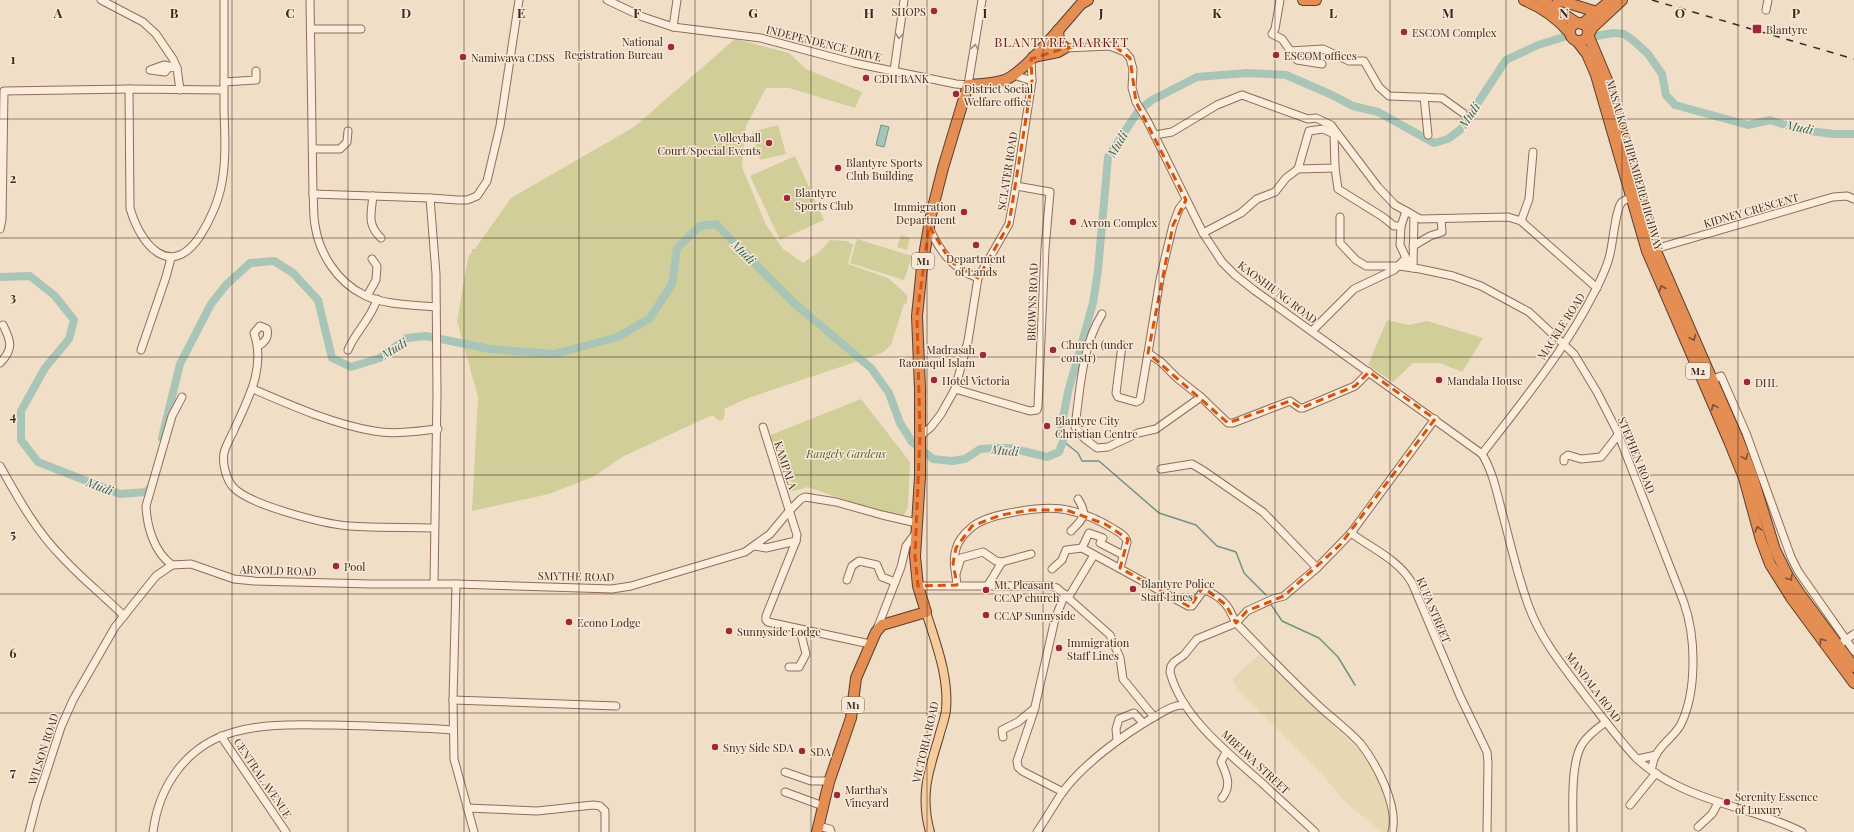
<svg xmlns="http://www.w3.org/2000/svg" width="1854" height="832" font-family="'Playfair Display',serif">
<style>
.farmland{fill:#e8d7b3}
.green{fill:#d1ce99}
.water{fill:#a8c5b8;stroke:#6e9485}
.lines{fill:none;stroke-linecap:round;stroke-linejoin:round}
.stream{stroke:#6e9485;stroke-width:1.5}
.river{stroke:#a8c5b8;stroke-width:8}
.minor-casing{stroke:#8f6e5a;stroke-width:9}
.major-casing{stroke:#5c3d2f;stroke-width:10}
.highway-casing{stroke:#5c3d2f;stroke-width:12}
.minor{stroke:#fbecdb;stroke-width:7}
.major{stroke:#f6cc9d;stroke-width:8}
.highway{stroke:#e48e54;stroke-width:10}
.rail{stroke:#3e291f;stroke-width:1.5;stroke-dasharray:7 7;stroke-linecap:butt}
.oneway{stroke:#9c8a7d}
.oneway2{stroke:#805134}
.marked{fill:none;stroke:#d7540e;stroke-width:3;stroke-dasharray:8 5;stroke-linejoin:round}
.grid{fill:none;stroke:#3e291f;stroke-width:1;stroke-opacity:0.55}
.poi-dot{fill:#a2263b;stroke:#f8e9d7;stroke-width:1.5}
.labels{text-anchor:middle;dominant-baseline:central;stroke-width:3;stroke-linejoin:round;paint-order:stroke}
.shield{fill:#f8e9d7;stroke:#766356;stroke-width:1}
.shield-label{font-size:10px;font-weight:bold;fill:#3e291f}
.poi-label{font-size:11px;fill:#3e291f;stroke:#f8e9d7;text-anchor:start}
.street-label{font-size:11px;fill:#3e291f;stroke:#f8e9d7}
.park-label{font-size:11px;font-style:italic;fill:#565c24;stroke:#f8e9d7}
.water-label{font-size:12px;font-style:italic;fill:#2d5e54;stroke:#f8e9d7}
.quarter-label{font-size:13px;letter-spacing:1px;fill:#6d201b;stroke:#f8e9d7}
.grid-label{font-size:13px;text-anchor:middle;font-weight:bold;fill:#3e291f;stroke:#f8e9d7;stroke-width:3;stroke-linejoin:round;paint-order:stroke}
</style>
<rect width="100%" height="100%" fill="#f1dec7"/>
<path class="farmland" d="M1259,655L1361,752L1372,769L1387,803L1390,832H1383L1347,804L1321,773L1238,689L1232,679Z"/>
<g class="green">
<path d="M735,39L789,53L806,69L862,92L855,108L789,88H766L746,126L742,167L766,225L783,249L803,263L819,252L830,240L847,241L853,245L848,264L888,278L907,295V303L904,304L891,345L882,353L748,398L724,409L725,413L723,420L720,421L712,415L622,457L595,476L549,494L472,511L478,397L457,321L468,258L472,252V249H475L511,198L634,127Z"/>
<path d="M778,125L786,154L760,160L752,132Z"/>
<path d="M795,156L824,220L780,240L750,176Z"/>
<path d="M901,235L910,238L907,250L897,247Z"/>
<path d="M857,239L912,256L904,280L850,263Z"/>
<path d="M1387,320L1409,325L1427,321L1483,338L1462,372L1440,363H1413L1393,382L1368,365Z"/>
<path d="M861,399L910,462L908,507L904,515L876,514L845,500L808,487L790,492L768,436Z"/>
</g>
<path class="water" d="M881,125L889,127L884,147L876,145Z"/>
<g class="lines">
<g class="stream">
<path d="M1801,130L1834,136L1854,135"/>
<path d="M1063,441L1078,453L1082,461H1099L1159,513L1196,525L1217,546L1236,552L1244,573L1266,595"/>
<path d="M1270,603L1282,621L1319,638L1338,657L1355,685"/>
</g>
<g class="river">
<path d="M1596,36L1613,33L1624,34L1634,41L1648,54L1662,74L1666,95L1675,105L1748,125L1770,120L1801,130L1834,134H1854"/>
<path d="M0,277L30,276L55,296L74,320L69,339L45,368L21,411V440L38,462L120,494L146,492L151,487L152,483"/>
<path d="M162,438L180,364L211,304L226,285L250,263L274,261L293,273L318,300L332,358L351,367L380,358L407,338L426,336L490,349L554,354L618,337L650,318L672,284L677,248L700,226L716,224L794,303L871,368L889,393L900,423L912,442L933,459L952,461L965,459L980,449L995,448H1010L1047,457L1059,452L1063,441L1061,429L1068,392L1093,303L1098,270L1108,157L1139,110L1152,100L1197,77L1247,73L1286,75L1332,95L1353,106L1378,112L1434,143L1448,139L1460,130L1506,60L1538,45L1567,36"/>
</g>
<defs>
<g id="minor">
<path d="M101,0L143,22L156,34L173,59L177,68L180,90"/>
<path d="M224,0C224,37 224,75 224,112C225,135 226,160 222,182C219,200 210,221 200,236C170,281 140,244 130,208L129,89L224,90"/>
<path d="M310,0L313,194C314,204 313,215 315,225C319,253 337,282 364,295C384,305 414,305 436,307"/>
<path d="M607,0L643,17L673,27L761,38L854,63L956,84L968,85L982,0"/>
<path d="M1280,0L1275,29L1272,34L1282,39L1297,60L1322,64"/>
<path d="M1766,10L1768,0"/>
<path d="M673,27L677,0"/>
<path d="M311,29H361"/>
<path d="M1045,44L1065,48L1110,46L1125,52L1130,58L1133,69L1132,88L1136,102L1147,120L1203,233L1222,262L1235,275L1254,290L1482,454C1492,470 1496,489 1501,508C1510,541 1517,575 1529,607C1541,640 1566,670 1587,698C1603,718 1619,740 1637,759C1649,770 1665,780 1680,787C1719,806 1763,812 1802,832"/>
<path d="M1290,51L1323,49L1349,61H1364L1379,87L1389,96L1442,98L1463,113"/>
<path d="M169,67L165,72L150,70L164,65L177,68"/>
<path d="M894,71L904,0"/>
<path d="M1014,75L1032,81"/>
<path d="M224,82L256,80V71"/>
<path d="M1424,97L1428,135"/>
<path d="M1155,135L1172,132L1217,105L1242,95L1308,119L1316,118L1331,125L1378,187L1395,205L1406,211"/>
<path d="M313,149H340L347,142L348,131"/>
<path d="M1335,168L1338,189L1383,217L1394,226H1401L1406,211L1420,219L1508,217L1521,221L1597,288"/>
<path d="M313,194L430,198L458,200H467L477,196L487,181L500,126L519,0"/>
<path d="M373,196C371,214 367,225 381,238"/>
<path d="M430,198L436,274L437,395L434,583"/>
<path d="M1186,200L1179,209L1173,225L1160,279L1148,353L1161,362L1177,378L1201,397L1228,423H1233L1290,401L1300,408H1303L1355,386L1369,372"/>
<path d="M1340,217V243L1356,260L1366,266H1399L1420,269L1453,276L1481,286L1529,312L1574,354L1597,392L1617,431L1684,603C1696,637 1697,691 1681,724C1675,736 1662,743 1656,755C1653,759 1653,765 1651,770"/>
<path d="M1521,221L1529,199L1533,152"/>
<path d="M1401,226L1400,245L1408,262"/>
<path d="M929,227C939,251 953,269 978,278"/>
<path d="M0,229L2,219L4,91L129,89"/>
<path d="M1203,233L1241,213L1257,199L1275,192L1286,178L1298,169L1309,131L1323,129L1334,134L1335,168L1298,169"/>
<path d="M1413,246L1430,236L1442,232L1441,219"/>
<path d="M1655,249L1833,197L1847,196L1854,199"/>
<path d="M1413,268L1414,216"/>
<path d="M367,296L376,280L377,266L372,259"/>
<path d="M1102,314C1082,346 1080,389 1075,427L1085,439L1097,448L1108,447L1138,433L1156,429L1201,397"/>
<path d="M1312,331L1354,289L1394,270L1406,258"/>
<path d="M1122,345L1116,393L1118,397L1136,402L1140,400L1148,353"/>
<path d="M258,346C266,342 269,337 267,329L260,326L254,333C266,368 248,399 234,430C231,437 226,445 224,453C222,463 226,479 233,487C249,505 324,524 349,526C377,528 406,527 434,528"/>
<path d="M141,350L166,277L171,258"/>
<path d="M348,350C356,331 371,319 377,299"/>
<path d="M0,363C14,349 11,341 3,325"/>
<path d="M1711,380L1721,376L1746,433L1791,557L1798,571L1854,651"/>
<path d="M253,389C290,405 333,424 374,431C394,435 417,431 438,429"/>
<path d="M955,389L1030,411L1037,410L1038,406L1045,249L1050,192L1016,186"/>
<path d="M1435,419L1351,533C1371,548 1399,560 1412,583L1460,696L1487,752L1488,763L1487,832"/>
<path d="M763,427L797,535L796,541L766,616V620L768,622L870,644"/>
<path d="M920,436L931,427L941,414L955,389L968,341L978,278L1009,224L1016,186L1032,81L1031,59"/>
<path d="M1482,454C1518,407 1557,360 1586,308C1595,291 1604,276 1609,258C1613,246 1615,209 1622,202C1624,200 1628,199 1631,198"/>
<path d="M1564,461V458L1568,455L1581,459L1601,457L1618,435"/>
<path d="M0,466C18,498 36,531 62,557C81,578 104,596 124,616"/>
<path d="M1161,469L1192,464L1204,471L1263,512L1317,568"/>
<path d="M1071,531C1084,518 1088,515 1078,499"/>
<path d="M755,546L766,548L796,541"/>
<path d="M1123,555L1100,543L1103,538L1089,533L1082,548L1188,606H1192L1203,591C1212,590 1225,602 1229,609C1232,614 1234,621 1238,625C1265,653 1291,680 1320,707C1333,719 1348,730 1360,743C1376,763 1399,806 1392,832"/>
<path d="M172,565C154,552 147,527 146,506L172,416L182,397"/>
<path d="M1052,569L1062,560L1066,550L1082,548"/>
<path d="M956,574L961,558L983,552L996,561L1002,562"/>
<path d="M847,580L852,566L859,561L877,565L882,577L895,582"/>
<path d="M456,584L453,700L454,759L474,832"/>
<path d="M957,585C956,572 952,562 956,549C958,541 966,532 972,527C988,513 1047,505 1067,510C1083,513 1099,520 1112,528C1118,532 1126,535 1127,542L1120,568"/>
<path d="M988,585L1002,562L1031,554"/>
<path d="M918,586H1051L1057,588L1110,635L1120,658L1123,679L1154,717"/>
<path d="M1068,598L1094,555"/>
<path d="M877,629L901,567L906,546L915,534"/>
<path d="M1843,642L1854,634"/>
<path d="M789,667H799L806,654L800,630"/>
<path d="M453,700L616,706"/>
<path d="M221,736L286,832"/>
<path d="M1003,737L1002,730L1018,722L1035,708"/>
<path d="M1117,740L1116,729L1119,719L1134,713L1143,723"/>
<path d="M1638,759L1656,755"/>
<path d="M785,772L811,781H829"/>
<path d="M785,792L823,806"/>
<path d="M1063,792L1022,771L1018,767L1017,761L1034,711L1055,619L1065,594"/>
<path d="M1222,798C1232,786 1227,775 1221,762L1226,752"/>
<path d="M1630,805L1656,773"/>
<path d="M467,808L537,811L593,805L600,806L605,811V832"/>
<path d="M818,826L830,829L831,832"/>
<path d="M1698,827L1712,814L1718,803"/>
<path d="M29,832L37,801L61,727L73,700L115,627L156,576L172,565L191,564L234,579L254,581L371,584H456L612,589L631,586L745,552L770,534L790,510L801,499L805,497L836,502L882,515L917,523"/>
<path d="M153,832C159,785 187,745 234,732C265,723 300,725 331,725C372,726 413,727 453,730"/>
<path d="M1037,832C1046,819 1053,806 1062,793C1083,764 1123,735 1154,717C1163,712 1174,704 1185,705"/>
<path d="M1315,832C1297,815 1279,799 1261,782C1228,753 1181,716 1170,672L1171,666L1174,662L1184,655L1197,639L1236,623L1247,611L1273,599L1284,596L1317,568L1351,533"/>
<path d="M1573,832C1573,809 1570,761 1583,743C1589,734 1598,728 1606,722"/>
</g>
<path id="major" d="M926,612C936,644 949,676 946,710C945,719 941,728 939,737C928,772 920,796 930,832"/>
<g id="highway">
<path d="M1303,0H1316"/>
<path d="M1524,0C1541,7 1557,18 1569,32"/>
<path d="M1542,0L1577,23"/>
<path d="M1558,0L1597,12"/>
<circle cx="1579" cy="32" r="9"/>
<path d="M1582,24L1611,0"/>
<path d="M1589,34L1593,27L1622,0"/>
<path d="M1589,37L1607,80L1655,249L1738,439L1752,475L1775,550L1788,576L1800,594L1854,667"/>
<path d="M1577,41L1587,54L1596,75L1647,251L1729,441L1744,478L1761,540L1770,564L1792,599L1854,683"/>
<path d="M1033,57L1058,52L1065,48L1059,41L1058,30"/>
<path d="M817,832L829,782L851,718L856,678L876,632L882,625L926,612L918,586L915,556L920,477V389L917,316L922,267L931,215L943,168L968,85C980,84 994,84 1005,80C1025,72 1065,22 1081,4L1088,0"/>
</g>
</defs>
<use href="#minor" class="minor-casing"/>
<use href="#major" class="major-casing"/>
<use href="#highway" class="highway-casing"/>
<use href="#minor" class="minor"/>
<use href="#major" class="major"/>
<use href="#highway" class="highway"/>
<path class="rail" d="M1652,0L1854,59"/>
</g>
<defs><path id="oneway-chevron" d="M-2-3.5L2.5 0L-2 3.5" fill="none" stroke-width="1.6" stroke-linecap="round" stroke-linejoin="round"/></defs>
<g class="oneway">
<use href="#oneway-chevron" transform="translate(899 36) rotate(98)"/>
<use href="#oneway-chevron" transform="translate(975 47) rotate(-81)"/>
</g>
<g class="oneway2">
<use href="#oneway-chevron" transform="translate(1662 288) rotate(-113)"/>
<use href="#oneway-chevron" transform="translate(1693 338) rotate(66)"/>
<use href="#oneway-chevron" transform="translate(1714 407) rotate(-114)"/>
<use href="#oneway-chevron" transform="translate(1745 457) rotate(69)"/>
<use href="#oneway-chevron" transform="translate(1758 529) rotate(-105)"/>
<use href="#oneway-chevron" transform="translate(1790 578) rotate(58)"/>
<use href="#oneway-chevron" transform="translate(1822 641) rotate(-126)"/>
</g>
<path class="marked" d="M1102,45L1117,48L1130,58L1136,102L1186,200L1173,225L1148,353L1228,423L1290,401L1301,408L1355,386L1369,372L1435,419L1340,545L1284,596L1247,611L1236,623L1226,605L1203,587L1190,607L1120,568L1128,539L1105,524L1066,510H1031L1001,515L972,526L956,548L953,563L957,585L918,586L915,556L920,436L917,316L929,226L951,262L978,278L1009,224L1032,81L1031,59L1065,48Z"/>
<path class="grid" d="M116,0V832M232,0V832M348,0V832M464,0V832M579,0V832M695,0V832M811,0V832M927,0V832M1043,0V832M1159,0V832M1275,0V832M1390,0V832M1506,0V832M1622,0V832M1738,0V832M0,119H1854M0,238H1854M0,357H1854M0,475H1854M0,594H1854M0,713H1854"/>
<g class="poi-dot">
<circle cx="934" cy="11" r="4"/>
<rect x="1752" y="24" width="10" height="10" rx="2"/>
<circle cx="1404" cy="32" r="4"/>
<circle cx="671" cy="47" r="4"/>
<circle cx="1276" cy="55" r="4"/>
<circle cx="463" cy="57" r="4"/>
<circle cx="866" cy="78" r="4"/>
<circle cx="956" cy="94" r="4"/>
<circle cx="769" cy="143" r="4"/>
<circle cx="838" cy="168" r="4"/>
<circle cx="787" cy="198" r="4"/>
<circle cx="964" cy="212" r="4"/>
<circle cx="1073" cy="222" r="4"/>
<circle cx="976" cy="245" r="4"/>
<circle cx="1053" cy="350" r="4"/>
<circle cx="983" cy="355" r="4"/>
<circle cx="934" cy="380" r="4"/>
<circle cx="1439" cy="380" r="4"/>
<circle cx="1747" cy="382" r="4"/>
<circle cx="1047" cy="426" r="4"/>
<circle cx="336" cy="566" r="4"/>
<circle cx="1133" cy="589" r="4"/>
<circle cx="986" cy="590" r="4"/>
<circle cx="986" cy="615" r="4"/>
<circle cx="569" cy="622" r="4"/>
<circle cx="729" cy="631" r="4"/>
<circle cx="1059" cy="648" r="4"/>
<circle cx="715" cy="747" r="4"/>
<circle cx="802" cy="751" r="4"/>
<circle cx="837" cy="795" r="4"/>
<circle cx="1727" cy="802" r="4"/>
</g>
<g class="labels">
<g class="shield">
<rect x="912" y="253" width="22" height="16" rx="3"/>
<rect x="1686" y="363" width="24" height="16" rx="3"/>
<rect x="842" y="697" width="22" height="16" rx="3"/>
</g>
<g class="shield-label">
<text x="923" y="261">M1</text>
<text x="1698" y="371">M2</text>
<text x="853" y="705">M1</text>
</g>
<g class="poi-label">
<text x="926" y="11" text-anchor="end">SHOPS</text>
<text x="1766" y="29">Blantyre</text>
<text x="1412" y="32">ESCOM Complex</text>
<text x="663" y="41" text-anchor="end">National<tspan x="663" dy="13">Registration Bureau</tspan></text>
<text x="1284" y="55">ESCOM offices</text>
<text x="471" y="57">Namiwawa CDSS</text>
<text x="874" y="78">CDH BANK</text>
<text x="964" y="88">District Social<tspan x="964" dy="13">Welfare office</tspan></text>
<text x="761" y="137" text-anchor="end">Volleyball<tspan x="761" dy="13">Court/Special Events</tspan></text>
<text x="846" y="162">Blantyre Sports<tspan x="846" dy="13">Club Building</tspan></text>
<text x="795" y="192">Blantyre<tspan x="795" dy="13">Sports Club</tspan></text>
<text x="956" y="206" text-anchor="end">Immigration<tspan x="956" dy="13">Department</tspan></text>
<text x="1081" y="222">Avron Complex</text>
<text x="976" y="258" text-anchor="middle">Department<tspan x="976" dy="13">of Lands</tspan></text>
<text x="1061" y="344">Church (under<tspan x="1061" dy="13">constr)</tspan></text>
<text x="975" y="349" text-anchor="end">Madrasah<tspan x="975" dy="13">Raonaqul Islam</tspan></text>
<text x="942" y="380">Hotel Victoria</text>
<text x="1447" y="380">Mandala House</text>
<text x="1755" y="382">DHL</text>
<text x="1055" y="420">Blantyre City<tspan x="1055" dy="13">Christian Centre</tspan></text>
<text x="344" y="566">Pool</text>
<text x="1141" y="583">Blantyre Police<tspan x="1141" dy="13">Staff Lines</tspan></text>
<text x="994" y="584">Mt. Pleasant<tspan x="994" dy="13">CCAP church</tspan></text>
<text x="994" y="615">CCAP Sunnyside</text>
<text x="577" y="622">Econo Lodge</text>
<text x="737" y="631">Sunnyside Lodge</text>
<text x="1067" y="642">Immigration<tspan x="1067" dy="13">Staff Lines</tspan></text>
<text x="723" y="747">Snyy Side SDA</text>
<text x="810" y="751">SDA</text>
<text x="845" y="789">Martha's<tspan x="845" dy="13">Vineyard</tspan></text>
<text x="1735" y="796">Serenity Essence<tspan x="1735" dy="13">of Luxury</tspan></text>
</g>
<g class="street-label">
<text transform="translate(824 43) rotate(14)">INDEPENDENCE DRIVE</text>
<text transform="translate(1635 165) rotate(74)">MASAUKO CHIPEMBERE HIGHWAY</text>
<text transform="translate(1007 171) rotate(-81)">SCLATER ROAD</text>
<text transform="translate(1751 210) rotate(-16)">KIDNEY CRESCENT</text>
<text transform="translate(1278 292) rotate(37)">KAOSHIUNG ROAD</text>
<text transform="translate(1032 302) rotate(-88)">BROWNS ROAD</text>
<text transform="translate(1561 326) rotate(-57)">MACKLE ROAD</text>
<text transform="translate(1637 455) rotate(68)">STEPHEN ROAD</text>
<text transform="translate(786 465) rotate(72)">KAMPALA</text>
<text transform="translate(278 570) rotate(2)">ARNOLD ROAD</text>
<text transform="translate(576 576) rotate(1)">SMYTHE ROAD</text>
<text transform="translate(1434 610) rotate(67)">KUFA STREET</text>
<text transform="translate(1594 687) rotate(53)">MANDALA ROAD</text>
<text transform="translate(925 742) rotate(-77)">VICTORIA ROAD</text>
<text transform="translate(43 749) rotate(-72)">WILSON ROAD</text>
<text transform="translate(1256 762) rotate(43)">MBELWA STREET</text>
<text transform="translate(263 778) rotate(56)">CENTRAL AVENUE</text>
</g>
<g class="park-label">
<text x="846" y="453">Rangely Gardens</text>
</g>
<g class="water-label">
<text transform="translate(1469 115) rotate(-56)">Mudi</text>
<text transform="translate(1800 127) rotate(11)">Mudi</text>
<text transform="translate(1117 144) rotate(-59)">Mudi</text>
<text transform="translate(744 252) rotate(45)">Mudi</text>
<text transform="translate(394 348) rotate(-32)">Mudi</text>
<text transform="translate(1005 450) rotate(4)">Mudi</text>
<text transform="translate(100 486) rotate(21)">Mudi</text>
</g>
<g class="quarter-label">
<text x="1062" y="41">BLANTYRE MARKET</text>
</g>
</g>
<g class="grid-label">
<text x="58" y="18">A</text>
<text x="174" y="18">B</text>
<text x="290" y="18">C</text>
<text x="406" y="18">D</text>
<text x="521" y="18">E</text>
<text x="637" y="18">F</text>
<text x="753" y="18">G</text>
<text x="869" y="18">H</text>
<text x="985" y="18">I</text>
<text x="1101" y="18">J</text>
<text x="1217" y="18">K</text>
<text x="1333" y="18">L</text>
<text x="1448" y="18">M</text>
<text x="1564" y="18">N</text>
<text x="1680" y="18">O</text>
<text x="1796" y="18">P</text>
<text x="13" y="64">1</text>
<text x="13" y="183">2</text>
<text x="13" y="302">3</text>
<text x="13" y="421">4</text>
<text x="13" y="539">5</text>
<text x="13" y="658">6</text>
<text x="13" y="777">7</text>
</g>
</svg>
